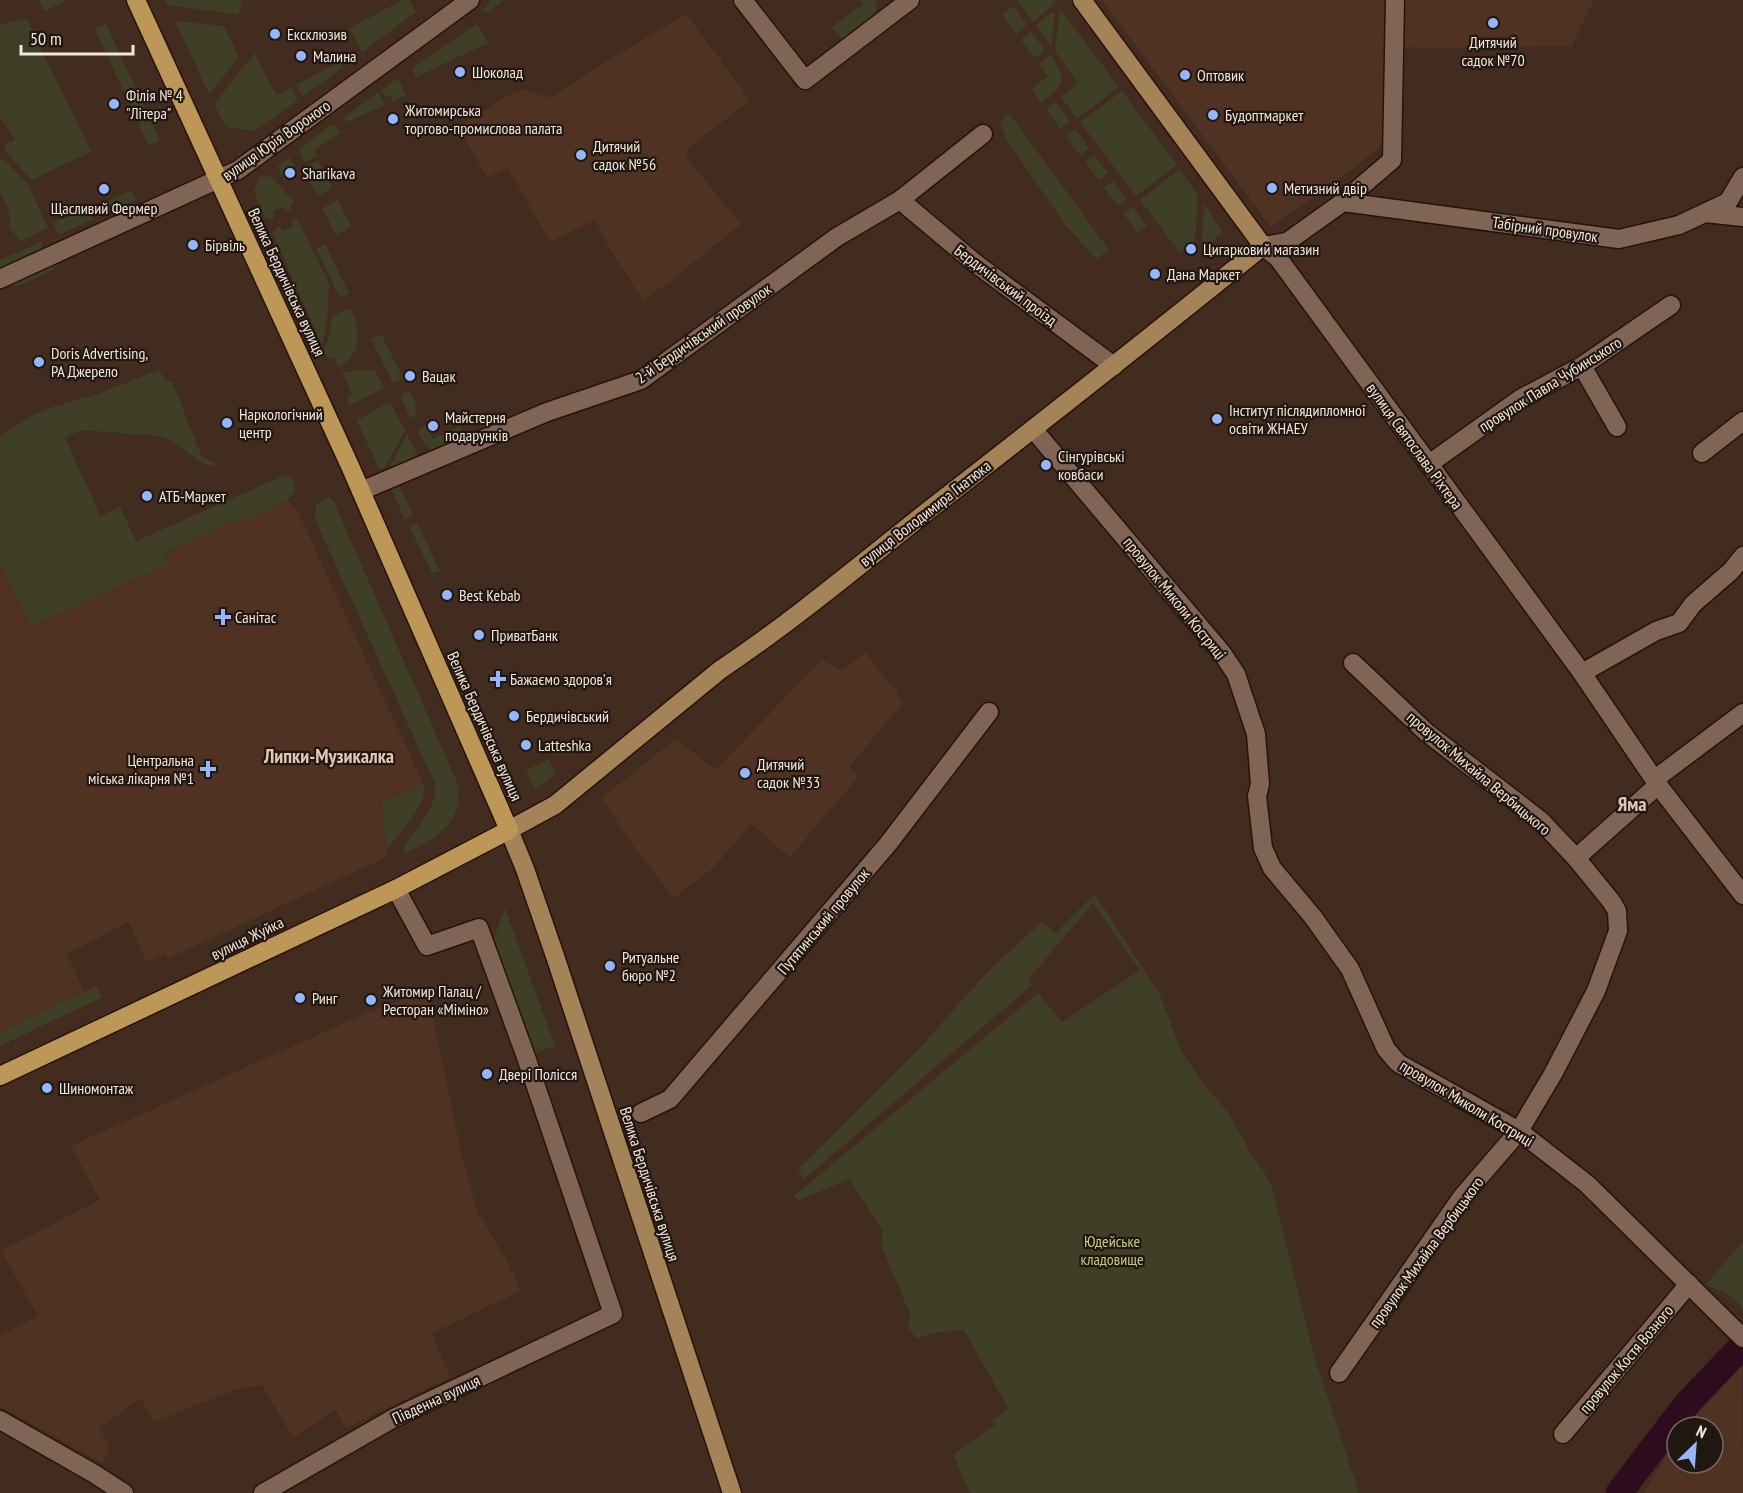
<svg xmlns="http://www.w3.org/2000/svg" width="1743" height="1493" font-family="'PT Sans Narrow',sans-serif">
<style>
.built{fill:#503222}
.green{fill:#3f3f27}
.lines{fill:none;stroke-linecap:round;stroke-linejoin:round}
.river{stroke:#2f0b1e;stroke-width:27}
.minor-casing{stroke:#281307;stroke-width:21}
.major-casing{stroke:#281307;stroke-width:21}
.highway-casing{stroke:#281307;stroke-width:21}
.minor{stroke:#806557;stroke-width:18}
.major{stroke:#a58358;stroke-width:18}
.highway{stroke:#bd9758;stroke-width:18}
.poi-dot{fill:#95b6fd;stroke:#211711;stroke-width:2}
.labels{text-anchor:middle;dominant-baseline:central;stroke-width:4.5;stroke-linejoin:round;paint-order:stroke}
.poi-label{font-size:16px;fill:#f4e5dd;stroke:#211711;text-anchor:start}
.street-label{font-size:16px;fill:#f4e5dd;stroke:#211711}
.park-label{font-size:16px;fill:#c9c980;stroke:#211711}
.quarter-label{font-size:20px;font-weight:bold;fill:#e3c5b5;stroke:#211711}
</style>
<rect width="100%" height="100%" fill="#422c1f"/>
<g class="built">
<path d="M1102,0H1396L1387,141L1343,176L1271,227Z"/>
<path d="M1403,0H1594L1572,46L1442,48L1404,47Z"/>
<path d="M686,14L750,100L686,150L688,160L741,224L671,281L643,300L610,249L595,220L550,242L508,168L487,177L458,127L512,93L524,89L550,98L554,96L592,70Z"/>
<path d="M280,494L297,510L423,783L382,803L387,849L384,858L167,959L165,954L147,962L129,922L67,954L84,992L0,1032V563L31,625L167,563L164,555Z"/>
<path d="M865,652L904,702L849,767L859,776L790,857L752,824L712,869L674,898L629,840L602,798L676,739L715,770L822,660L843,671Z"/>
<path d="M427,989L461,1152L477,1211L507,1261L521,1291L432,1333L450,1377L346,1428L336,1410L293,1438L262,1385L238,1389L153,1422L141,1398L100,1428L110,1450L102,1463L0,1406V1336L38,1316L1,1251L100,1200L71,1146L362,1015Z"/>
<path d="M1742,1348L1743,1493H1644L1677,1437V1463H1713V1427H1683L1724,1361Z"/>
</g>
<g class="green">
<path d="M39,0H68L44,11Z"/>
<path d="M165,0H240L242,5L238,15L168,5Z"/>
<path d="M403,0H409L416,12L362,52L349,28Z"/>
<path d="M491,0H504L488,12L482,11Z"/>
<path d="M860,0H875C881,22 861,29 845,42L832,27L863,4Z"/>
<path d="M1017,0H1054L1056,3L1033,22Z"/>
<path d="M1013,6L1027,25L1016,34L1002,14Z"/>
<path d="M1060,9L1119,87L1077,119L1061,97L1078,83L1055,51Z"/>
<path d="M1052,12L1055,14L1051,46L1036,25Z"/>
<path d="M27,19L91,152L31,180L4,149L5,144L15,139L0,117V25Z"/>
<path d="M175,21L224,26L239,57L209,94Z"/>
<path d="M106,24L160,141L149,146L95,29Z"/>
<path d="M477,24L488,43L416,77L412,68Z"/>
<path d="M1031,31L1045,50L1035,58L1021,40Z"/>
<path d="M255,53L276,95L291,88L298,100L255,131L226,127L214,104Z"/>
<path d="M1050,55C1068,81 1066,84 1041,103L1031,89L1048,76L1039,64Z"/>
<path d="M339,62L343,66L342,68L303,96L296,85Z"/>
<path d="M398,78L406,95L393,101L390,96H385L382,90Z"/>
<path d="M1122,91L1177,165L1136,196L1080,122Z"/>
<path d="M378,92L385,105L347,122L344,118Z"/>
<path d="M1055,102L1070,122L1060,129L1046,109Z"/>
<path d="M1009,113L1109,250L1096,259L1064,223L1006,139L1000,123Z"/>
<path d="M330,126H336L341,133L314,150L317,156L304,162L299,149Z"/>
<path d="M1075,129L1089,148L1080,155L1066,136Z"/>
<path d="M1094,155L1108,173L1099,180L1085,162Z"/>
<path d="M289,157L294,167L286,171L288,178L284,180L278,166Z"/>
<path d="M3,158L28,185L48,228L20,241L10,228L9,210L0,191V160Z"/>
<path d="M318,161L332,188L317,196L303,168Z"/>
<path d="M1180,169L1198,196L1195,240L1180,253L1140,200Z"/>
<path d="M267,176L272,178L294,202L290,204L292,209L287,211L284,207L273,211L275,217L270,219L269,216L265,218L254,191L259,178Z"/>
<path d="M1113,181L1127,199L1118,206L1104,188Z"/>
<path d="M131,190L136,200L97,218L93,208Z"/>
<path d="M338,200L351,227L336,235L322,208Z"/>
<path d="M1204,203L1222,232L1208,246L1202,243Z"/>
<path d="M1132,206L1147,226L1138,233L1123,213Z"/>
<path d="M87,208L93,219L59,235L53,223Z"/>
<path d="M297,219L329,284L327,322L322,345L272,232L280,226L282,231L293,226L292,221Z"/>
<path d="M43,241L41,252L0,270V260Z"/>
<path d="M325,244L349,293L340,298L316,249Z"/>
<path d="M60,261L53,270L16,287L13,283Z"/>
<path d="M350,308C361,327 362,356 339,367L334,357L329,360L324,350L328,340L332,316Z"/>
<path d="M381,334L403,378L393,383L371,339Z"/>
<path d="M159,370L167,383L172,381L201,455C205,461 211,459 216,464L211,466L205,465L170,440L160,436L82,430L65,437L100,516L120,507L136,541L283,476L290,477L295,482L294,493L288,499L248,520L232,521L164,554L168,563L152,571L31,626L0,563V436L32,416L53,407L95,395Z"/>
<path d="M375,370L384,388L350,405L347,398L352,395L342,372Z"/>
<path d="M410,390L416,404L415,411L417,415L410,418L401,398L403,394Z"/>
<path d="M390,402L405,431L386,465L383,468L379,469L357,420Z"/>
<path d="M426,425L433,439L461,426L463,439L437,453C425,449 422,440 417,430Z"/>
<path d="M407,434L416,452L417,459L388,470Z"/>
<path d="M429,471L399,485L413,516L405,519L389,484Z"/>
<path d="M328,497L333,500L456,780C466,822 438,837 405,853L404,850L406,843C419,825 438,807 435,784L315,519L316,504Z"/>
<path d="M417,523L440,571L432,573L409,526Z"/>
<path d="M549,759L556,774L535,789L526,770Z"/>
<path d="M424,783C430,802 399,834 387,849L382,803Z"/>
<path d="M1095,894L1160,995L1181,1051L1200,1079L1230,1115L1251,1154L1260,1165L1272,1186L1314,1356L1359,1493H970L953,1455L995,1425L992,1421L1008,1408L964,1330L931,1333L917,1339L908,1327L910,1314L881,1245L883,1231L849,1179L798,1201L794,1196L1038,993L1062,1022L1140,970L1093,903L1028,980L1032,985L804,1179L798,1169L917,1051L990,969L1042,922L1056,933Z"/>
<path d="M505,908L555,1046L529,1055L492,944Z"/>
<path d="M96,986L102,997L0,1046V1032Z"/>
<path d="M1743,1242V1312C1738,1296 1720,1290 1705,1285Z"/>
</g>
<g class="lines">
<path class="river" d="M1619,1493L1686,1405L1743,1345"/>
<defs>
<g id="minor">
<path d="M743,0L805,80L910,0"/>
<path d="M900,200L975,263L1114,366"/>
<path d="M1343,202L1619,239L1679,225L1728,202L1743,177"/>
<path d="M1705,213L1743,217"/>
<path d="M1263,246L1278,258L1582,673L1658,785L1743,895"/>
<path d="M1263,246L1287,242L1343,202L1392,160L1395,0"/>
<path d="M0,279L238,170L470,0"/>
<path d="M1582,366L1617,427"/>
<path d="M1033,429L1222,653L1236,674L1256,734L1260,784L1257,796L1263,848L1272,868L1313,917L1350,969L1386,1049L1398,1063L1519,1131L1587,1184L1743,1338"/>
<path d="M1702,453L1743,421"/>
<path d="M1429,464L1520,399L1582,366L1671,305"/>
<path d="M361,491L547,412L641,380L837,237L900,200L983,134"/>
<path d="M1582,673L1656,631L1679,623L1693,604L1731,571L1743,556"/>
<path d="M1655,779L1743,713"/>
<path d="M1576,858L1658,785"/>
<path d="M641,1113L670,1099L888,844L989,712"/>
<path d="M1339,1373L1462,1197L1519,1131L1553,1074L1596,991L1618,931L1617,911L1611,901L1576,858L1540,820L1426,732L1353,663"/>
<path d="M0,1420L93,1473L124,1493"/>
<path d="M1563,1434L1689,1284"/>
<path d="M263,1493L394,1418L613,1314L526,1057L479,928L427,946L396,889"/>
</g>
<path id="major" d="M732,1493L555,956L525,869L509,830L555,805L720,670C793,621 861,564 929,510C1041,423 1153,335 1263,246L1082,0"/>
<path id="highway" d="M0,1076L396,889L509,830L350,466L136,0"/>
</defs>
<use href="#minor" class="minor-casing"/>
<use href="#major" class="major-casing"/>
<use href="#highway" class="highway-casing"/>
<use href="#minor" class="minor"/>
<use href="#major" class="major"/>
<use href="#highway" class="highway"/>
</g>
<g class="poi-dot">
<circle cx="1493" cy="23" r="6"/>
<circle cx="275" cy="34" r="6"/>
<circle cx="301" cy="56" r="6"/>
<circle cx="460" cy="72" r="6"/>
<circle cx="1185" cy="75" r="6"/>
<circle cx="114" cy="104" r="6"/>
<circle cx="1213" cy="115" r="6"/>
<circle cx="393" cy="119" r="6"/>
<circle cx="581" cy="155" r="6"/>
<circle cx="290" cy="173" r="6"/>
<circle cx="1272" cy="188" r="6"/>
<circle cx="104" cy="189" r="6"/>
<circle cx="193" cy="245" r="6"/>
<circle cx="1191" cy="249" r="6"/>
<circle cx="1155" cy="274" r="6"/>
<circle cx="39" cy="362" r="6"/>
<circle cx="410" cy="376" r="6"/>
<circle cx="1217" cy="419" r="6"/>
<circle cx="227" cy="423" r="6"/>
<circle cx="433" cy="426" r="6"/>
<circle cx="1046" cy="465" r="6"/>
<circle cx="147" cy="496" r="6"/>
<circle cx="447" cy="595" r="6"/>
<path d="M220 608h6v6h6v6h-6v6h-6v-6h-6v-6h6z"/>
<circle cx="479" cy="635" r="6"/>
<path d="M495 670h6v6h6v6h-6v6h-6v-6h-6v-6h6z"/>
<circle cx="514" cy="716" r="6"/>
<circle cx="526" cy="745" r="6"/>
<path d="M205 760h6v6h6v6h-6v6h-6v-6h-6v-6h6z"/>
<circle cx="745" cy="773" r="6"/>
<circle cx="610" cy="966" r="6"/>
<circle cx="300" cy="998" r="6"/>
<circle cx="371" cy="1000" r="6"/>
<circle cx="487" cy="1074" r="6"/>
<circle cx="47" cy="1088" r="6"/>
</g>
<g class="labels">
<g class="poi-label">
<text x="287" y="34">Ексклюзив</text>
<text x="1493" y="42" text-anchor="middle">Дитячий<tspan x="1493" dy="18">садок №70</tspan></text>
<text x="313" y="56">Малина</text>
<text x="472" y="72">Шоколад</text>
<text x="1197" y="75">Оптовик</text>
<text x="126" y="95">Філія № 4<tspan x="126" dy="18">"Літера"</tspan></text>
<text x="405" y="110">Житомирська<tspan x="405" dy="18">торгово-промислова палата</tspan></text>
<text x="1225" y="115">Будоптмаркет</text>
<text x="593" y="146">Дитячий<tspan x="593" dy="18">садок №56</tspan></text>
<text x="302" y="173">Sharikava</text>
<text x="1284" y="188">Метизний двір</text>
<text x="104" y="208" text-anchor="middle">Щасливий Фермер</text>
<text x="205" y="245">Бірвіль</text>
<text x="1203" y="249">Цигарковий магазин</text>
<text x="1167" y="274">Дана Маркет</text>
<text x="51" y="353">Doris Advertising,<tspan x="51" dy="18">РА Джерело</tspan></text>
<text x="422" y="376">Вацак</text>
<text x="1229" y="410">Інститут післядипломної<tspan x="1229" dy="18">освіти ЖНАЕУ</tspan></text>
<text x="239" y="414">Наркологічний<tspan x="239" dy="18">центр</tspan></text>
<text x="445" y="417">Майстерня<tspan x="445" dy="18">подарунків</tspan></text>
<text x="1058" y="456">Сінгурівські<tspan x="1058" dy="18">ковбаси</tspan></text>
<text x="159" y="496">АТБ-Маркет</text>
<text x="459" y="595">Best Kebab</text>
<text x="235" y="617">Санітас</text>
<text x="491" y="635">ПриватБанк</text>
<text x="510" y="679">Бажаємо здоровʼя</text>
<text x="526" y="716">Бердичівський</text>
<text x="538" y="745">Latteshka</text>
<text x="194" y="760" text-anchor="end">Центральна<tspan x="194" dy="18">міська лікарня №1</tspan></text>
<text x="757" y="764">Дитячий<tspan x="757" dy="18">садок №33</tspan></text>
<text x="622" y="957">Ритуальне<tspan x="622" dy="18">бюро №2</tspan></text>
<text x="383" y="991">Житомир Палац /<tspan x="383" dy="18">Ресторан «Міміно»</tspan></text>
<text x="312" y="998">Ринг</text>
<text x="499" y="1074">Двері Полісся</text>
<text x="59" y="1088">Шиномонтаж</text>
</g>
<g class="street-label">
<text transform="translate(276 140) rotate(-35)">вулиця Юрія Вороного</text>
<text transform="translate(1545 229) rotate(8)">Табірний провулок</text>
<text transform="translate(287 282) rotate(65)">Велика Бердичівська вулиця</text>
<text transform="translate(1006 285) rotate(37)">Бердичівський проїзд</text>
<text transform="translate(703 333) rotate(-35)">2-й Бердичівський провулок</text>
<text transform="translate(1550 384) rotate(-32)">провулок Павла Чубинського</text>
<text transform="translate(1415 446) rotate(54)">вулиця Святослава Ріхтера</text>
<text transform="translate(925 513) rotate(-38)">вулиця Володимира Гнатюка</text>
<text transform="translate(1175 598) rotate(51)">провулок Миколи Костриці</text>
<text transform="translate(485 726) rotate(66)">Велика Бердичівська вулиця</text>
<text transform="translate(1479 773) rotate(40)">провулок Михайла Вербицького</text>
<text transform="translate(823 921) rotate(-50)">Путятинський провулок</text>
<text transform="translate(247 938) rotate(-26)">вулиця Жуйка</text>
<text transform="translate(1467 1103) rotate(31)">провулок Миколи Костриці</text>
<text transform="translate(650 1184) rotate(72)">Велика Бердичівська вулиця</text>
<text transform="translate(1426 1252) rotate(-54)">провулок Михайла Вербицького</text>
<text transform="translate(1626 1359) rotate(-50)">провулок Костя Возного</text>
<text transform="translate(436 1399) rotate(-25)">Південна вулиця</text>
</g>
<g class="park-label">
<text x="1112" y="1241">Юдейське<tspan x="1112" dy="18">кладовище</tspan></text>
</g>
<g class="quarter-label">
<text x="329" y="756">Липки-Музикалка</text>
<text x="1632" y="804">Яма</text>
</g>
</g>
<g transform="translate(1695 1445) rotate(25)"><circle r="28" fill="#211711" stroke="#756963" stroke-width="1.5"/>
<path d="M0-4.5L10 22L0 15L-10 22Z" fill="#95b6fd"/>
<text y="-9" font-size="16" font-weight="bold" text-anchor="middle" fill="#f4e5dd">N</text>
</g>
<path d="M21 45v9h112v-9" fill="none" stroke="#f4e5dd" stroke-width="3"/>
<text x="30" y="45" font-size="18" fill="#f4e5dd" stroke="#211711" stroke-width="4.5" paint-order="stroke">50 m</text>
</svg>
